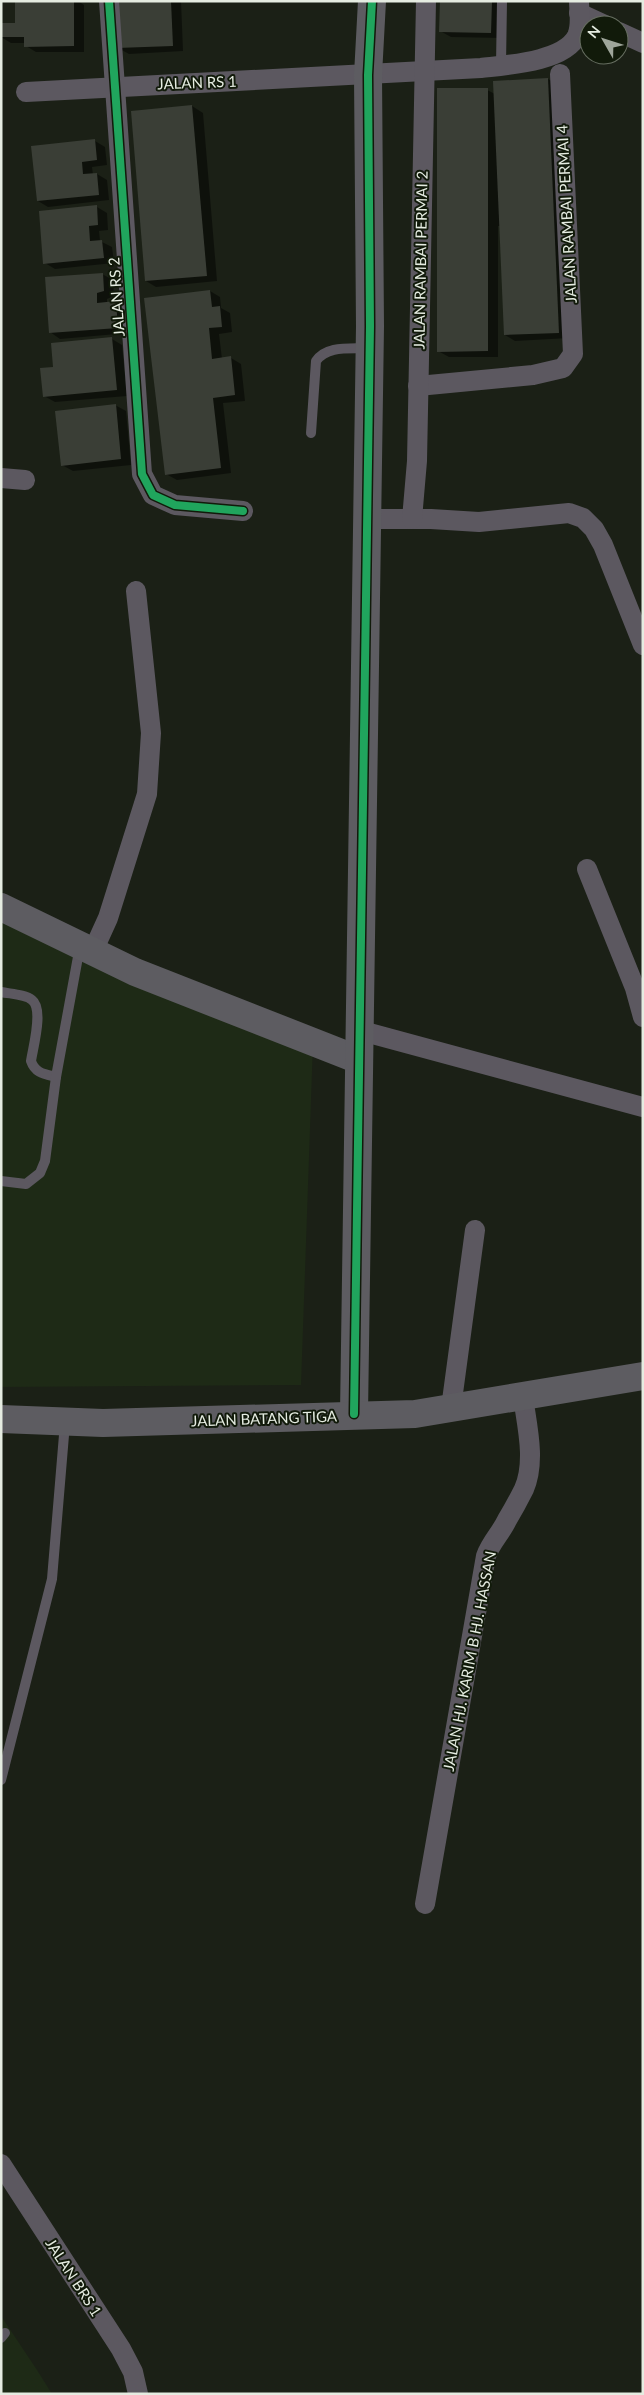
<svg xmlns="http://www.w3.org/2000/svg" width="644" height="2395" font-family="Lato,sans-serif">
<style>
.built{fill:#1e2a16}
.shadow{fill:#0007}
.building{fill:#3a3e36}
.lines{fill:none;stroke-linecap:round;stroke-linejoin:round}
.lane{stroke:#5c5860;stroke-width:10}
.street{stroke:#5c5860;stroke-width:20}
.secondary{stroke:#5d5c61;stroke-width:28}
.cycleway-casing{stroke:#111a0a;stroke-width:11}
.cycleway{stroke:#20a55d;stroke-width:8}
.labels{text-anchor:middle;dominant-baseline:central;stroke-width:4;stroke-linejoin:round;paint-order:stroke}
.street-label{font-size:15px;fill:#e5ece1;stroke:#111a0a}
</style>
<rect width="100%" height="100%" fill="#1b2016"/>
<g class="built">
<path d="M1,906L313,1042L301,1385L1,1387Z"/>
<path d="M1,2316L37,2370L52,2394H1Z"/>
</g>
<g class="shadow">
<path d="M16,1H78L84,5V52H36L26,46V43H11L1,37V24H16Z"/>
<path d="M117,1H181L183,51L129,54L118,48Z"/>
<path d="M441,1H502V38L451,37L440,31Z"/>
<path d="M548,79L559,85L569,338L515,341L505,335L500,226H498V357H449L438,351L487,90L495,94L494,82Z"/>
<path d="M192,106L203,113L217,281L156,287L146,281L132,112Z"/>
<path d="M95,141L105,147L107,165L92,167L93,175L97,174L107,180L109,200L48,207L38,201Z"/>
<path d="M97,207L107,213L108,230L99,231L100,241L112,247L114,263L55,269L45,263Z"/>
<path d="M102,274L113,280L114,296L107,299V303L116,302L126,308L128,333L60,339L50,332Z"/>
<path d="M210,291L220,297L221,308L230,313L232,332L219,334L222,359L231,358L241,364L245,401L223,403L231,473L177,480L166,474Z"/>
<path d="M112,339L122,345L127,396L55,402L44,396L55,368Z"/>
<path d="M115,405L126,411L131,465L73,471L62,465Z"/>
</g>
<g class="building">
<path d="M15,1H74V46L24,47V37H1V23H15Z"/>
<path d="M115,1H171L173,46L117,48Z"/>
<path d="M440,1H492L491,33L439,32Z"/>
<path d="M548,78L559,333L504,335L493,81Z"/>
<path d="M437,88H488V351L437,352Z"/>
<path d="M192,105L207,276L145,281L131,111Z"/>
<path d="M95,139L97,160L82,162L83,174L97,173L99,195L37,201L31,146Z"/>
<path d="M97,205L98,225L89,226L90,241L102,240L104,258L43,264L39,211Z"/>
<path d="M103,273L104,291L97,293V303L116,301L118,328L49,333L45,277Z"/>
<path d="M210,290L212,307L220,306L222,327L209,328L212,359L231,356L235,395L213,398L221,468L165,475L144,298Z"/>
<path d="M112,337L117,390L43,397L40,368L53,367L51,343Z"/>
<path d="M116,404L121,459L61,466L55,411Z"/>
</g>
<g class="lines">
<g class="lane">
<path d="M501,65L502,1"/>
<path d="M311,433L316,361C327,345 350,349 368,348"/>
<path d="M1,992C10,994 25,994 32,1000C44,1009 33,1047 31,1061C35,1073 44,1074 56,1077"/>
<path d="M1,1181L26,1184L40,1173L45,1161L56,1077L80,946"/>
<path d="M1,1780L52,1579L65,1423"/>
<path d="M1,2338L5,2333"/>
</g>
<g class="street">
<path d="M109,1L142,474L153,495L175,505L243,511"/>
<path d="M579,13L605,25"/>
<path d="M619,32L643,43"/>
<path d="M26,92L481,68C506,65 564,62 577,36C582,25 579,12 579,1"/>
<path d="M418,386L533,375L563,368L573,354L560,74"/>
<path d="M1,478L25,480"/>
<path d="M368,519H431L479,522L569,513L583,518L594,529L603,545L643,645"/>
<path d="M412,519L417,461L426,1"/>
<path d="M587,869L635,988L643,1017"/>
<path d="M93,951L108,918L147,794L151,733L136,591"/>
<path d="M358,1030L643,1107"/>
<path d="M451,1408L475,1230"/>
<path d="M425,1904L486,1556C491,1542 501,1533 507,1520C513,1510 519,1499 524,1489C536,1461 527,1426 523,1397"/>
<path d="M1,2164L121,2349L133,2372L138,2394"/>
</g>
<g class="secondary">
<path d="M1,907L135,972L359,1060"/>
<path d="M354,1414L370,326L368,75L372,1"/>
<path d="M1,1419L103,1423L415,1414L643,1376"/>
</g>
<defs>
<g id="cycleway">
<path d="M109,1L142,474L153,495L175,505L243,511"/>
<path d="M354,1414L370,326L368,75L372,1"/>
</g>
</defs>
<use href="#cycleway" class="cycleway-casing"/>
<use href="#cycleway" class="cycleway"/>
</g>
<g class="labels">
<g class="street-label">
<text transform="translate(197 82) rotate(-2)">JALAN RS 1</text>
<text transform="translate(566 214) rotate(-93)">JALAN RAMBAI PERMAI 4</text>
<text transform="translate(420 260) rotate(-89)">JALAN RAMBAI PERMAI 2</text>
<text transform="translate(116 297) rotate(-94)">JALAN RS 2</text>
<text transform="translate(264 1418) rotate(-2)">JALAN BATANG TIGA</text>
<text transform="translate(469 1661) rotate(-79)">JALAN HJ. KARIM B HJ. HASSAN</text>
<text transform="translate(74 2277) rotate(57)">JALAN BRS 1</text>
</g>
</g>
<rect width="644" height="2395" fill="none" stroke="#e5ece1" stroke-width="5"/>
<g transform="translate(604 40) rotate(309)"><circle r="24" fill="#111a0a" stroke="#666e60"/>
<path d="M0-4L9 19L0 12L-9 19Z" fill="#9ea59a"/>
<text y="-8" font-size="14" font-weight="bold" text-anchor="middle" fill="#e5ece1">N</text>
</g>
</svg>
